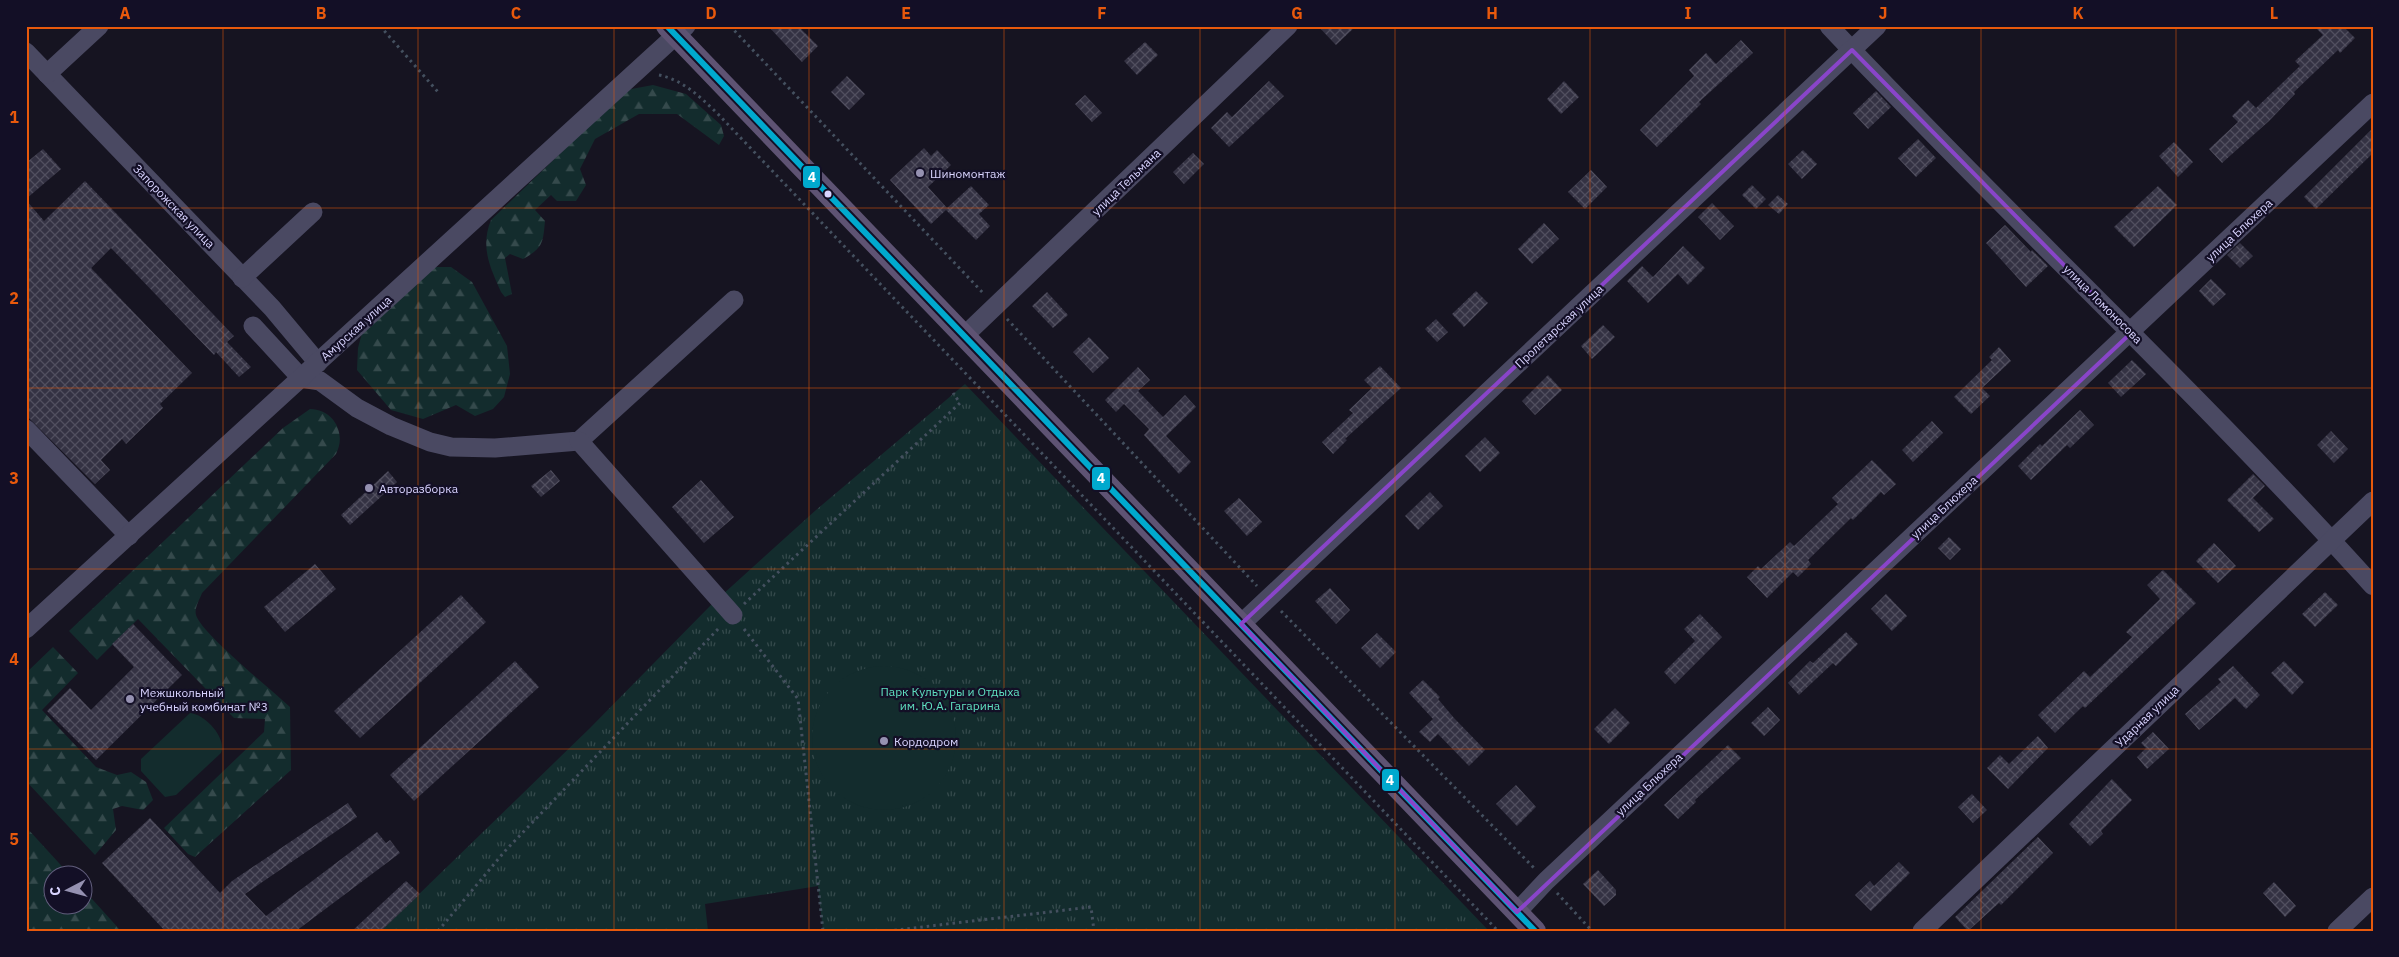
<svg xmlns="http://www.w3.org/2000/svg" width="2399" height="957" font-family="'IBM Plex Sans',sans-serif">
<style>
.forest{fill:url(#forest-firs)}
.park{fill:url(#park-tufts)}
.pitch{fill:#132c2d}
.building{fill:url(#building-cross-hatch)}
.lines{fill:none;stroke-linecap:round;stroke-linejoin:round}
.path{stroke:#44505f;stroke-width:3;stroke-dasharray:2.5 4;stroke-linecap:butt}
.minor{stroke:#4a4962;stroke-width:19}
.major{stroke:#5e5373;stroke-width:22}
.bus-1-casing{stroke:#130f26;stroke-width:10}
.bus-1{stroke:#00a9ce;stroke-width:6}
.marked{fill:none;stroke:#8945c9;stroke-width:4;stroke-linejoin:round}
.grid{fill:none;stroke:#e8590c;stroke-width:1;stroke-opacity:0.55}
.poi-dot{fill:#9591b1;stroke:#130f26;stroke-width:2}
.bus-dot{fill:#d9d4ff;stroke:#130f26;stroke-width:2}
.labels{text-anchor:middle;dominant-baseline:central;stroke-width:4.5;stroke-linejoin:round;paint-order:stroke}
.poi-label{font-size:12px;fill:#d9d4ff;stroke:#130f26;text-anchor:start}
.street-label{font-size:12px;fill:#d9d4ff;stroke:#130f26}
.park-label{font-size:12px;fill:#5fe0c0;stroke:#130f26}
.line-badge{stroke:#130f26;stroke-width:2}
.badge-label{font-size:14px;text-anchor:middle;font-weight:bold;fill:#fff}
.neatline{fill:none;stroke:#e8590c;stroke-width:2}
.grid-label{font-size:16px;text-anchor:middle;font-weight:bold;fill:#e8590c}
</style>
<defs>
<pattern id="forest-firs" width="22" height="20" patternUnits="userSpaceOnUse" patternTransform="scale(1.25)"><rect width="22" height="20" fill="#132c2d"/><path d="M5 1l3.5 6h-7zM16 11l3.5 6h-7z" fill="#354a4c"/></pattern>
<pattern id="park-tufts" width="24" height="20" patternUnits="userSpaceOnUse" patternTransform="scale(1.25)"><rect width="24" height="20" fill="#132c2d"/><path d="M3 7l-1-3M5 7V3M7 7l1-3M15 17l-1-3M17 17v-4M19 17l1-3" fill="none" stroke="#354a4c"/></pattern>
<pattern id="building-cross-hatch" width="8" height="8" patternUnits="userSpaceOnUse" patternTransform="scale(1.25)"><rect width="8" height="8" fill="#343243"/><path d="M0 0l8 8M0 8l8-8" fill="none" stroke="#514f5f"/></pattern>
</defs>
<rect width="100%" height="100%" fill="#161421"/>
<g class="forest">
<path d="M653,85L686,94L721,125L724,136L719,145L677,114H639L595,139L580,169L586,185L576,201H557L551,195L535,210L545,221C543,243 543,248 523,259L510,254L505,258L512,294L505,297L501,292C490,267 480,247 491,220L626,90Z"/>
<path d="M433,267H451L472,282L507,346L510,374L504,397L493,409L475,416L456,405L423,419L391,410L357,370L358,348L362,333Z"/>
<path d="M310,409C333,409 347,433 336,454L202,593C200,599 194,608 196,615C201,633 273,691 290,707L291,770L195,857L188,854L164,828L264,732L265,719L234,718L138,619L97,660L69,631L283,428Z"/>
<path d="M53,647L78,673L42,710L96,767L117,775L131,772L146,782L153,800L143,810L122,806L113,809L116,830L95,855L26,781V673Z"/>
<path d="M26,827L69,874H52V904H82L83,889L121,931H26Z"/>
</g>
<path class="park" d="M965,384L1489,931H823L818,886L705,904L708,931H381L590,728L711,605L816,510Z"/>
<g class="pitch">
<circle cx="884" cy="738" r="72"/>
<path d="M190,713C205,714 227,738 221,753L176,795L165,797L141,771V759Z"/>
</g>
<g class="building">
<path d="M768,26H798L818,46L802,62Z"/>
<path d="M1318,26H1356L1336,45Z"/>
<path d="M2314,26H2343L2355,38L2340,53L2338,50L2294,92L2295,94L2269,121L2222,163L2209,149L2238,122L2232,116L2248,100L2256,108L2300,66L2295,61L2323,35Z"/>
<path d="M1741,40L1753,53L1699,102L1701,104L1657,147L1640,130L1694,76L1689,70L1706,53L1716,64Z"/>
<path d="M1145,42L1158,55L1137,75L1124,61Z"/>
<path d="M847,76L865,94L849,110L831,92Z"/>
<path d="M1269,81L1284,96L1229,147L1211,128L1227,112L1232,117Z"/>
<path d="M1564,81L1579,97L1561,114L1547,99Z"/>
<path d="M1876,91L1891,107L1868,129L1853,113Z"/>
<path d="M1085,95L1102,113L1092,122L1075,104Z"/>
<path d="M2373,128V153L2316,209L2304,197Z"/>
<path d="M1918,139L1936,158L1916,177L1898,158Z"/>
<path d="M2174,142L2193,162L2178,177L2159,156Z"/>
<path d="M924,148L931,156L937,150L951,165L928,187L947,208L971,186L989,205L979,214L990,226L976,240L946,210L931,224L890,180Z"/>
<path d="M43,149L61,169L26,199V163Z"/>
<path d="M1803,150L1817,164L1802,179L1788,164Z"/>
<path d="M1193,153L1204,164L1184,184L1173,172Z"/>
<path d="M1591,170L1607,187L1585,209L1568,192Z"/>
<path d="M85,181L234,336L227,342L251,367L239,377L216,352L214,355L111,248L91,268L192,373L160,404L163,408L126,444L122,439L101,460L110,470L95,484L26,415V200L44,221Z"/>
<path d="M1752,185L1766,199L1756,209L1742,195Z"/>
<path d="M2158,186L2177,205L2134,247L2114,227Z"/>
<path d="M1778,195L1788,204L1779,214L1768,205Z"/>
<path d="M1712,203L1734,226L1720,240L1698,217Z"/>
<path d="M1544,223L1559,239L1532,264L1518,249Z"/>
<path d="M2005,225L2031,252L2032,250L2048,266L2026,287L1986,243Z"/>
<path d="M2240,243L2253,256L2240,268L2227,255Z"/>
<path d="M1683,246L1705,268L1688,285L1678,274L1648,303L1627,281L1642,266L1653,277Z"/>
<path d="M2211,279L2226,294L2213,306L2199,291Z"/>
<path d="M1476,291L1488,303L1464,327L1452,314Z"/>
<path d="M1047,292L1068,315L1053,328L1032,306Z"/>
<path d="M1436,319L1448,332L1437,342L1425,329Z"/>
<path d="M1603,325L1615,337L1592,359L1581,346Z"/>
<path d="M1089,337L1109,358L1093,373L1073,352Z"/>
<path d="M1999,347L2011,361L1982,388L1990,396L1971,414L1954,397L1992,360L1989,357Z"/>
<path d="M2132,360L2146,374L2121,397L2108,383Z"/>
<path d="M1380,366L1401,388L1345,439L1347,440L1333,454L1322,442L1353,413L1349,410L1372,388L1364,380Z"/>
<path d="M1138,367L1150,380L1138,391L1163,417L1185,395L1196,407L1166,436L1191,462L1179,474L1144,435L1149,429L1124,404L1116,412L1105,400Z"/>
<path d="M1548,375L1562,390L1535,415L1522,401Z"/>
<path d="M2080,410L2094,425L2070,448L2067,445L2031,480L2018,466L2040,444L2042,446Z"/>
<path d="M1932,421L1943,433L1913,462L1902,450Z"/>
<path d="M2331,431L2348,449L2334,463L2317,445Z"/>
<path d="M1485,437L1500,453L1480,472L1465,456Z"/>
<path d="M1872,460L1896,484L1884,495L1881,492L1853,520L1851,518L1808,560L1811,564L1798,577L1793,572L1767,598L1747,577L1758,566L1761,569L1790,542L1794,546L1838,504L1832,498Z"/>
<path d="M551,470L560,481L541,497L531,486Z"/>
<path d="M388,471L397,482L350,525L341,515Z"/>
<path d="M2253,474L2265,486L2253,498L2274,519L2259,532L2227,500Z"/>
<path d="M701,480L734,517L704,543L672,507Z"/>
<path d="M1430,492L1443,506L1418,530L1405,516Z"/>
<path d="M1239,498L1262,522L1247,536L1224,511Z"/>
<path d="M1949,537L1961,549L1950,560L1938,548Z"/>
<path d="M2214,543L2236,566L2218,583L2196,561Z"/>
<path d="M315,564L336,589L285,632L264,607Z"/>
<path d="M2163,570L2196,603L2085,708L2083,706L2055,733L2038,715L2084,671L2090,677L2132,637L2126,632L2160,599L2147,585Z"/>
<path d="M1330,588L1350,610L1336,624L1315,601Z"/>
<path d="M2325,592L2338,605L2315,627L2302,614Z"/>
<path d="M1886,594L1907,616L1892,631L1871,609Z"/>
<path d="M461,595L486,622L360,738L334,711Z"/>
<path d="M1700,614L1722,637L1675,684L1664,672L1695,641L1684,629Z"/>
<path d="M133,624L182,675L96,760L47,711L70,688L91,710L134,667L112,644Z"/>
<path d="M1846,632L1858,644L1836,666L1833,663L1799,695L1788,683L1810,661L1813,663Z"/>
<path d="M1377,633L1396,652L1380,668L1361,648Z"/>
<path d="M515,661L539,687L414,801L390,775Z"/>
<path d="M2284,661L2304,682L2292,695L2271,673Z"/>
<path d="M2233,666L2260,695L2246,709L2235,698L2199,730L2185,714L2221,682L2218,679Z"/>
<path d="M1423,680L1440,697L1438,699L1454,718L1485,750L1469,766L1438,734L1430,742L1419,732L1433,719L1409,693Z"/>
<path d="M1768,707L1780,720L1764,736L1751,723Z"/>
<path d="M1615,708L1630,723L1609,744L1594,729Z"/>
<path d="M2153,732L2169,749L2147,769L2137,757L2146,748L2141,743Z"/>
<path d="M2038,736L2048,748L2008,789L1987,768L2000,755L2009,764Z"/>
<path d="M1728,745L1741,758L1695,800L1696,802L1678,819L1664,805Z"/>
<path d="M2112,779L2132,800L2101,831L2103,834L2090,846L2069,824Z"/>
<path d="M1516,785L1536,807L1517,826L1496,804Z"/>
<path d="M1972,794L1987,810L1973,823L1958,807Z"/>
<path d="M348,803L357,817L245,894L266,916L377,832L386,843L390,840L400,853L296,931H165L102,863L150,818L220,893L232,881Z"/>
<path d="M2038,837L2053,853L2001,905L1999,903L1968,931L1955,917Z"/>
<path d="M1899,862L1910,873L1871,911L1855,895L1870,881L1874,886Z"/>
<path d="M1598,870L1616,890V895L1604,906L1583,884Z"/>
<path d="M406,881L420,894L381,931H352Z"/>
<path d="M2274,882L2296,906L2285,917L2263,893Z"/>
</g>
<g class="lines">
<g class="path">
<path d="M380,26L438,92"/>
<path d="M730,26L984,294"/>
<path d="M659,75C683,80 699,96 717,113L1498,931"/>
<path d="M1007,319L1257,586"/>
<path d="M744,604L960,403L953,393"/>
<path d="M1281,611L1534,868"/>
<path d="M744,629L798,699L823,931"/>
<path d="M1557,893L1592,931"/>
<path d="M438,931L505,851L720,627"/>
<path d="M888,931L1091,907L1094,931"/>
</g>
<g class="minor">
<path d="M1829,26C2008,216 2199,393 2373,586"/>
<path d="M26,52L272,308L318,363"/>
<path d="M47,74L99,26"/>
<path d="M242,278L313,212"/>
<path d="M253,326L301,378L320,381L357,408L391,426L430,442L451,447L495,448L579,441L734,300"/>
<path d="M964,336L1288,26"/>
<path d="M26,429L129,536"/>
<path d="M579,441L733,615"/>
<path d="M1241,624L1877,26"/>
<path d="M26,629L686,26"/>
<path d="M1517,912L1546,881L2373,103"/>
<path d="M1922,931L2373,501"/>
<path d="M2337,931L2373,897"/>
</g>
<path class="major" d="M667,26L1535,931"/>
<defs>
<path id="bus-1" d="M667,26L1535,931"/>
</defs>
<use href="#bus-1" class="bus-1-casing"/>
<use href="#bus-1" class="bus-1"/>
</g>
<path class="marked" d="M1852,50L2131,333L1517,912L1241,624Z"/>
<path class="grid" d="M223,26V931M418,26V931M614,26V931M809,26V931M1004,26V931M1200,26V931M1395,26V931M1590,26V931M1785,26V931M1981,26V931M2176,26V931M26,208H2373M26,388H2373M26,569H2373M26,749H2373"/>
<g class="poi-dot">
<circle cx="920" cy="173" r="5"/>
<circle cx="369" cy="488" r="5"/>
<circle cx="130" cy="699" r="5"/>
<circle cx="884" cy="741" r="5"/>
</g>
<circle class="bus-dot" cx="828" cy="194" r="4.5"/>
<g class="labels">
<g class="poi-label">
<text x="930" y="173">Шиномонтаж</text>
<text x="379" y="488">Авторазборка</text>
<text x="140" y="692">Межшкольный<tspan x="140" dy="14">учебный комбинат №3</tspan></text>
<text x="894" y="741">Кордодром</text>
</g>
<g class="street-label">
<text transform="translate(1126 182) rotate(-44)">улица Тельмана</text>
<text transform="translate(174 206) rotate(46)">Запорожская улица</text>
<text transform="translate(2239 230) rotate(-43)">улица Блюхера</text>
<text transform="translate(2103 304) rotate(45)">улица Ломоносова</text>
<text transform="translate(1559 326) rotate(-43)">Пролетарская улица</text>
<text transform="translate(356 328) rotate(-42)">Амурская улица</text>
<text transform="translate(1944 507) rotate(-43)">улица Блюхера</text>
<text transform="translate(2147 716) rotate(-44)">Ударная улица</text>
<text transform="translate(1649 784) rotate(-43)">улица Блюхера</text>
</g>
<g class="park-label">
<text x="950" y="691">Парк Культуры и Отдыха<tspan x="950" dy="14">им. Ю.А. Гагарина</tspan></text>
</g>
</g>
<g class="line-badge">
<rect x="802" y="165" width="19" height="24" rx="5" fill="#00a9ce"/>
<rect x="1091" y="466" width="20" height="25" rx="5" fill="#00a9ce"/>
<rect x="1381" y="768" width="19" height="24" rx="5" fill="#00a9ce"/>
</g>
<g class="badge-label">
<text x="812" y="182">4</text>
<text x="1101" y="483">4</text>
<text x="1390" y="785">4</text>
</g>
<rect width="2399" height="957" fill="none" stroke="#130f26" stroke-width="55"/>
<g transform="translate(68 890) rotate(264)"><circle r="24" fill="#130f26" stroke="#625e7d"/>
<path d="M0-4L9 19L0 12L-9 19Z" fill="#9591b1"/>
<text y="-8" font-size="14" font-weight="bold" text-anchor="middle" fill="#d9d4ff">С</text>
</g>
<rect x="28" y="28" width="2344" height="902" class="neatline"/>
<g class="grid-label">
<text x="125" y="19">A</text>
<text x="321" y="19">B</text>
<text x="516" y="19">C</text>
<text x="711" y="19">D</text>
<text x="906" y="19">E</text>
<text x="1102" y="19">F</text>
<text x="1297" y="19">G</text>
<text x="1492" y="19">H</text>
<text x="1688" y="19">I</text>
<text x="1883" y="19">J</text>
<text x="2078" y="19">K</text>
<text x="2274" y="19">L</text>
<text x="14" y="123">1</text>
<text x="14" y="304">2</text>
<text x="14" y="484">3</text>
<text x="14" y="665">4</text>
<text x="14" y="845">5</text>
</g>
</svg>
